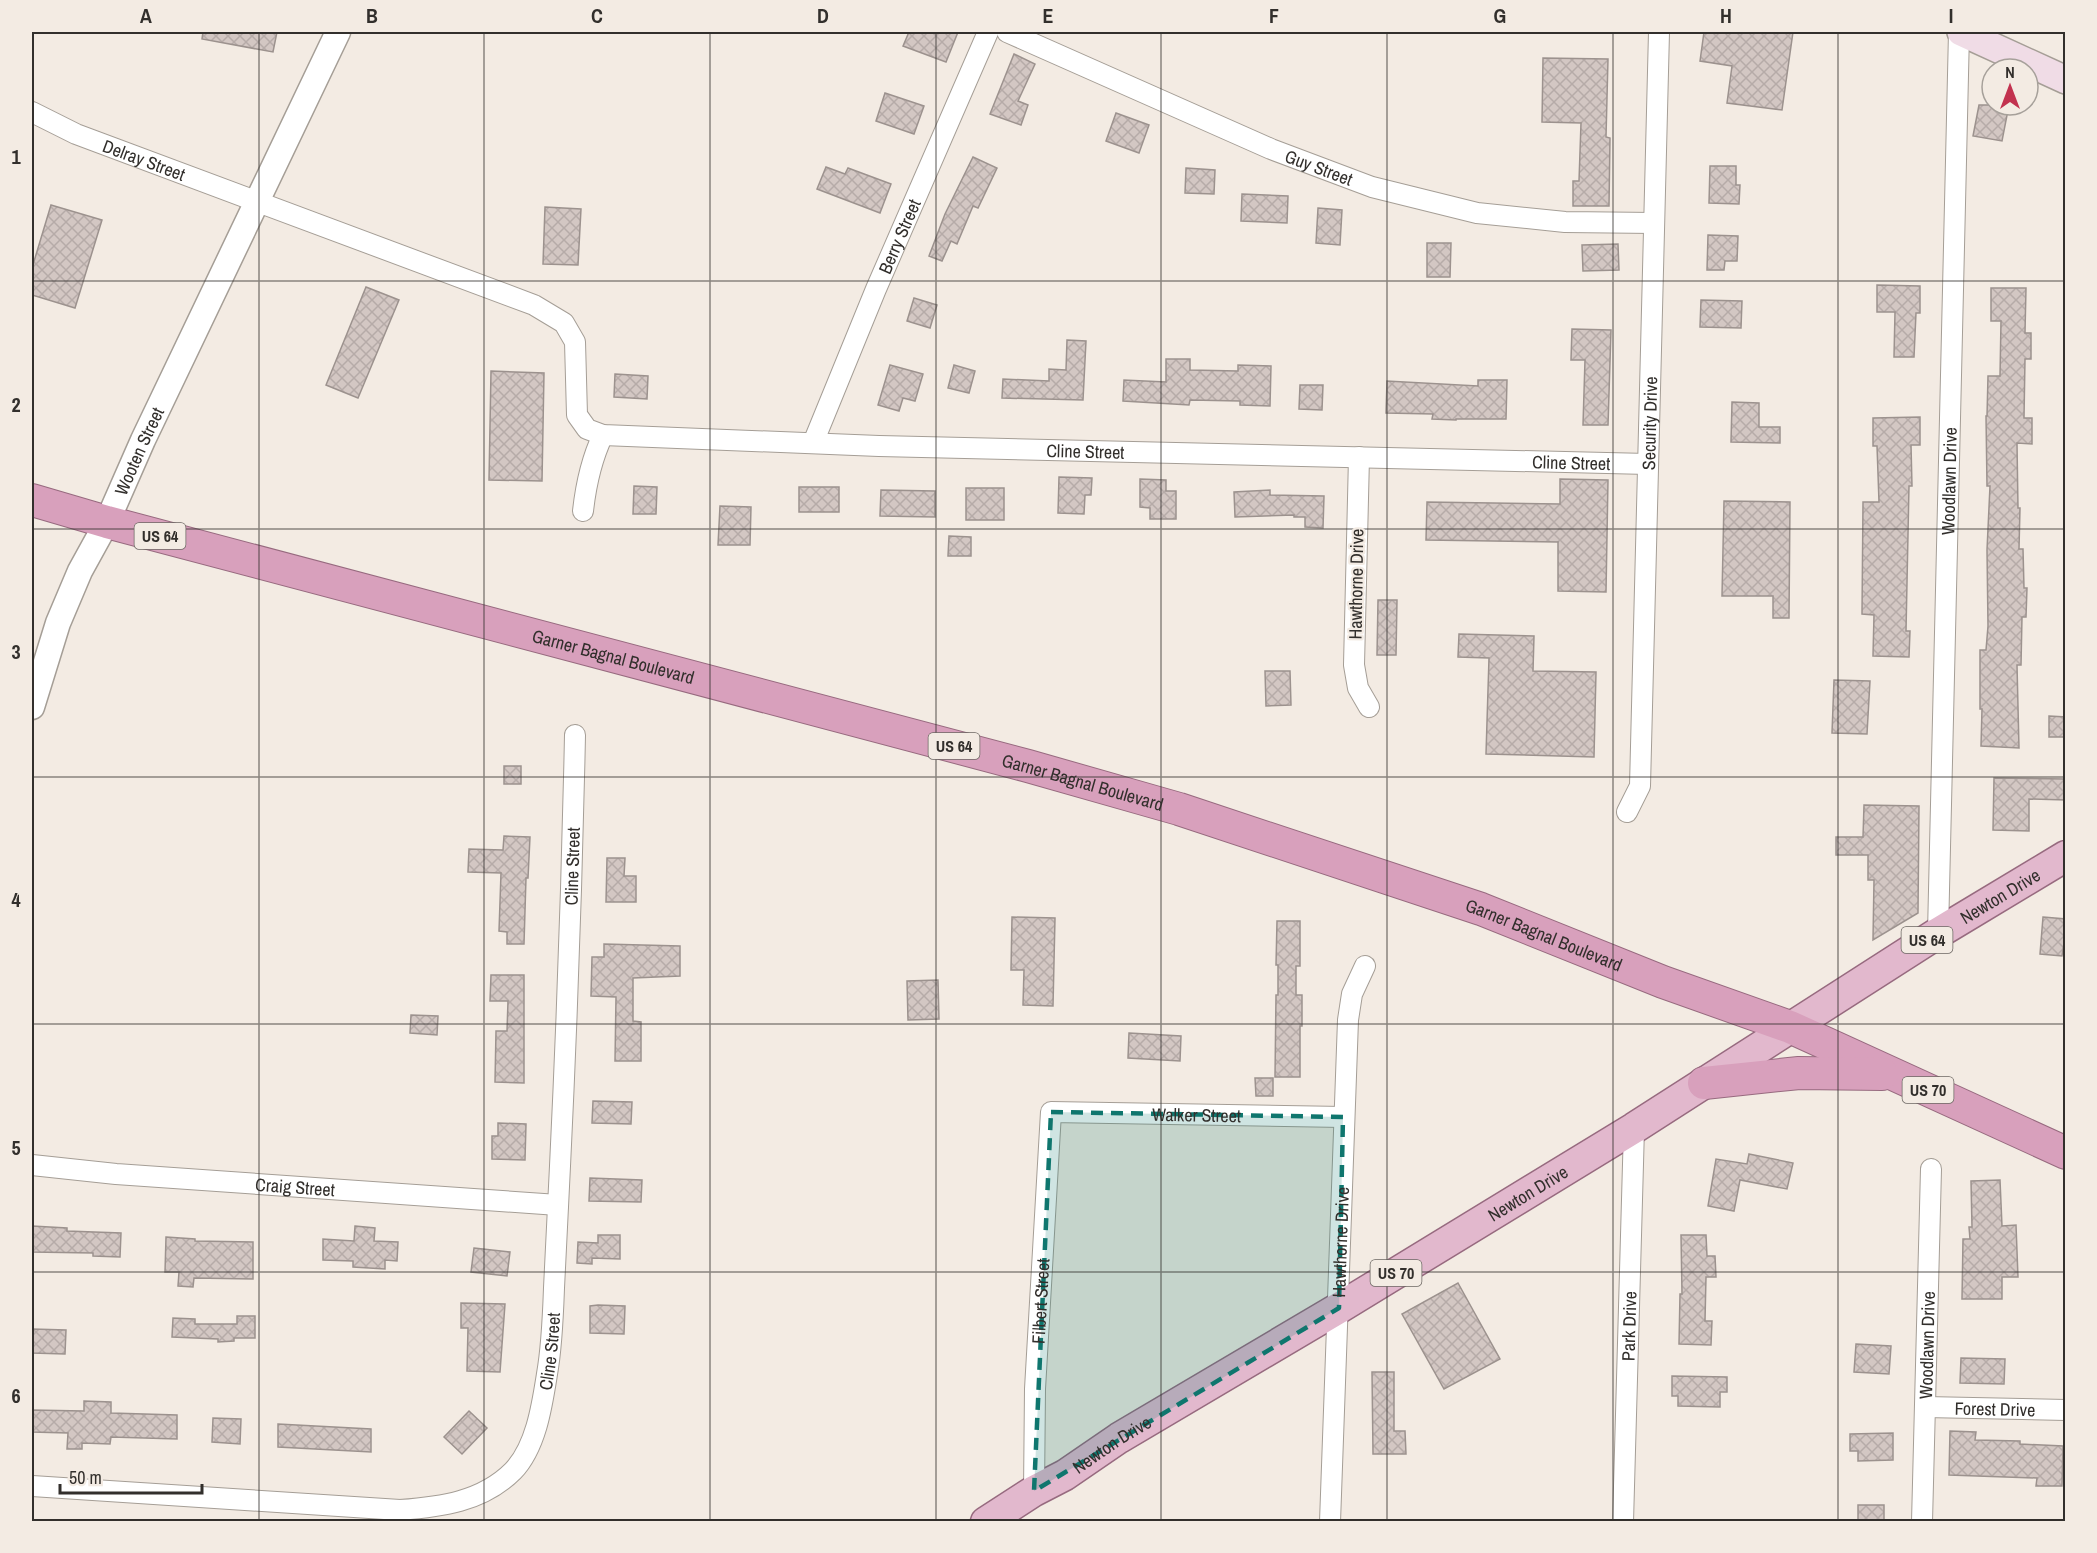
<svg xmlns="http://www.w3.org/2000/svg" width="2097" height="1553" font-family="'Archivo Narrow',sans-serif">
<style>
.building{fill:url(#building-cross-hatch);stroke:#9c928e;stroke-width:1.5}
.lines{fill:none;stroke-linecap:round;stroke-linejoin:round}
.minor-casing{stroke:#a59e96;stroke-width:22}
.tertiary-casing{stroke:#a59e96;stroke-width:27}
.secondary-casing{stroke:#a59e96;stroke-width:30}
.primary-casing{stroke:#976a7f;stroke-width:33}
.trunk-casing{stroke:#976a7f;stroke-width:34}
.minor{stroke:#fff;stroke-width:20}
.tertiary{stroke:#fff;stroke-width:24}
.secondary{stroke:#f0dce6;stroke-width:27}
.primary{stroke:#e2b8cd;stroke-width:30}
.trunk{stroke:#d8a0bc;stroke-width:32}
.marked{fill:#0f766e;fill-opacity:0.2;stroke:#0f766e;stroke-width:4.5;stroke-dasharray:12 8;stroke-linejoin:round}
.grid{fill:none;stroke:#322f2c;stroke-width:1.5;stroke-opacity:0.55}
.labels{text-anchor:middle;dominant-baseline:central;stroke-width:4.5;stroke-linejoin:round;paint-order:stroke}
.shield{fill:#f3ebe3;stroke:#6c6763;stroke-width:1.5}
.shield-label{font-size:16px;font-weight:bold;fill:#322f2c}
.street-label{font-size:18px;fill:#322f2c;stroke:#f3ebe3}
.neatline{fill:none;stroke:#322f2c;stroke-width:2}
.grid-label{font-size:20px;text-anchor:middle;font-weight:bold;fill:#322f2c}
</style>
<defs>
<pattern id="building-cross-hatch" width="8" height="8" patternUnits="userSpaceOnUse" patternTransform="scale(1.5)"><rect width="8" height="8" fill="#d3c7c3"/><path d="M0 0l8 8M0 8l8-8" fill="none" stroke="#b6aba8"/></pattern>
</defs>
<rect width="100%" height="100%" fill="#f3ebe3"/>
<g class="building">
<path d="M203,32H277L273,52L202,39Z"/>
<path d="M909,32H958L946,62L903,46Z"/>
<path d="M1704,32H1793L1782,110L1727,103L1732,66L1700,61Z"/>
<path d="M1014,54L1035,64L1018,101L1028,105L1021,125L990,114Z"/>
<path d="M1543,58L1608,59L1606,137L1610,138L1609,206H1573V181H1579L1581,123L1542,122Z"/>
<path d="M885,93L924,106L914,134L876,121Z"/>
<path d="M1979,105H2009L2002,141L1973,136Z"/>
<path d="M1116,113L1149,125L1139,153L1106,141Z"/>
<path d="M973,157L997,168L978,208L973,206L957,244L951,241L942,261L929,256L945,214Z"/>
<path d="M1710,166H1736V185H1740L1739,204L1709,203Z"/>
<path d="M826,167L845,174L848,168L891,184L880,213L817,189Z"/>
<path d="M1186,168L1215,170L1214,194L1185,193Z"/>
<path d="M1242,194L1288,196L1287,223L1241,221Z"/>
<path d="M51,205L102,220L75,308L32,295V268Z"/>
<path d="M545,207L581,209L578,265L543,264Z"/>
<path d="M1318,208L1342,210L1340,245L1316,243Z"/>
<path d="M1708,235L1738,236L1737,261H1725L1724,270H1707Z"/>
<path d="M1427,243H1451L1450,277H1427Z"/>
<path d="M1618,244L1619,270L1583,271L1582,245Z"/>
<path d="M1877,285L1920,286V313H1916L1914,357H1894L1895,312H1877Z"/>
<path d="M366,287L399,300L358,398L326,385Z"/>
<path d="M1991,288H2026L2025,333H2031V359H2025L2024,418H2032V444L2017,443L2018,508H2020L2019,549H2023L2024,588H2027L2026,617H2022L2021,665H2017L2019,748L1981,746L1982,709H1980V650H1986L1988,626L1987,550L1990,486H1987L1986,416H1987L1988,376H2000L2001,321H1991Z"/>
<path d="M914,298L937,305L930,328L907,321Z"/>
<path d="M1701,300L1742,301L1741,328L1700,327Z"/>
<path d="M1572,329L1611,330L1608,425H1583L1585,360H1571Z"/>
<path d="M1067,340L1086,341L1083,400L1002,398L1003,379L1049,381V369L1066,370Z"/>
<path d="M1166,359H1190V370L1238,371V365L1271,366L1270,406L1240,405V401L1190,400L1189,405L1123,401L1124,380L1166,382Z"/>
<path d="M890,365L923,374L915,401L903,398L899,411L878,405Z"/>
<path d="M954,365L975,371L969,393L948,388Z"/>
<path d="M491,371L544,373L542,481L489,480Z"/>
<path d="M615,374L648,376L647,399L614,397Z"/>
<path d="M1478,380H1507L1506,419H1456V420L1432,419L1433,414L1386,413L1387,381L1478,386Z"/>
<path d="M1300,385H1323L1322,410L1299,409Z"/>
<path d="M1732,402L1759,403V427H1780V443L1731,442Z"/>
<path d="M1920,417V445H1911L1912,486H1909L1906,631H1910L1909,657L1873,656L1874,615L1862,614L1863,502H1879L1877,446H1873V418Z"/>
<path d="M1059,477L1092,478L1091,495H1085L1084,514L1058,513Z"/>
<path d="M1140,479L1166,480V491H1176V519H1150V508L1140,507Z"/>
<path d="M1560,479L1608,480L1606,592L1558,591V542L1426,540L1427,502L1560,504Z"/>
<path d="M634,486L657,487L656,514H633Z"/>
<rect x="799" y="487" width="40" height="25"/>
<rect x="966" y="488" width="38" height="32"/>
<path d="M881,490L935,491V517L880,516Z"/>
<path d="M1270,490V495L1324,496L1323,528L1305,527V517H1294V515L1235,517L1234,492Z"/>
<path d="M1724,501L1790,502L1789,618H1773V596H1722Z"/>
<path d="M720,506L751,507L750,545H718Z"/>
<path d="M949,536L971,537V556H948Z"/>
<path d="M1378,600H1397L1396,655H1377Z"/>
<path d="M1459,634L1534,636L1533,671L1596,672L1594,757L1486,754L1489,658L1458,657Z"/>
<path d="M1265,671H1290L1291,705L1266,706Z"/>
<path d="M1834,680L1870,681L1867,734L1832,733Z"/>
<path d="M2049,716L2066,717V737H2049Z"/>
<rect x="504" y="766" width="17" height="18"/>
<path d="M1994,778L2066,779V800L2029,799V831L1993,830Z"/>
<path d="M1864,805L1919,806L1918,913L1873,940L1874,880H1868V855H1836V837H1863Z"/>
<path d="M504,836L530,837L528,878H526L524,944H507V932L499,931L501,873L468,872L469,849L503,850Z"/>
<path d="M607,858H625L624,876H636V902H606Z"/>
<path d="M1012,917L1055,918L1053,1006L1023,1005L1024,970H1011Z"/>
<path d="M2043,917L2066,919V943H2064L2062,956L2040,954Z"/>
<path d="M1277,921H1300V966H1296V995H1302V1026H1300V1077H1275L1276,995H1278V965H1276Z"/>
<path d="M604,944L680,946V976L633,978V1021L641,1022V1061H615L616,997L591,996L592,957H604Z"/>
<path d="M491,975H524V1083L495,1082L496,1031H507L508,1001H490Z"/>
<path d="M938,980L939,1019L908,1020L907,981Z"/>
<path d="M411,1015L438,1016L437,1035L410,1033Z"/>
<path d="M1129,1033L1181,1036L1180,1061L1128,1058Z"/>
<path d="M1255,1078H1273V1096H1256Z"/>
<path d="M593,1101L632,1102L631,1124L592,1123Z"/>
<path d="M498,1123L526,1124L525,1160L492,1159V1136H498Z"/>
<path d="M1749,1154L1793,1163L1787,1189L1740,1180L1734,1211L1708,1206L1716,1159L1747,1164Z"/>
<path d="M590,1178L642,1180L641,1202L589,1201Z"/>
<path d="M2000,1180L2002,1226L2016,1225L2018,1277H2002V1299H1962L1963,1239H1970L1969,1227H1972L1971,1181Z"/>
<path d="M32,1226L67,1228V1231L121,1233L120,1257L93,1256V1253L32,1252Z"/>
<path d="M355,1226L375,1228L374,1241L398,1242L397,1261L385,1260V1269L353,1267V1261L323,1260V1239L354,1241Z"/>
<path d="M598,1235H620V1259L592,1258V1264L577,1263L578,1242L598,1243Z"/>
<path d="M1681,1235H1706L1707,1256H1715L1716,1277H1706L1705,1321H1712L1711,1345L1679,1344L1680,1294H1682Z"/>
<path d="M166,1237L195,1239V1241L253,1242V1279L194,1278L193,1287L178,1286L179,1272H165Z"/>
<path d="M474,1248L510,1252L507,1276L471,1272Z"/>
<path d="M1458,1283L1500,1359L1444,1389L1402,1314Z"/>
<path d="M461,1303L505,1304L500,1372L467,1371L468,1328H461Z"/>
<path d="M598,1305L625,1306L624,1334L590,1333V1306Z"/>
<path d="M237,1316H255V1338H234V1341L218,1342V1339L172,1337L173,1318L195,1319V1324H237Z"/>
<path d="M32,1329L66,1330L65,1354L32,1353Z"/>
<path d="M1856,1344L1891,1346L1889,1374L1854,1372Z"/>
<path d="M1961,1358L2005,1359L2004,1384L1960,1383Z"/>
<path d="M1372,1372H1394V1431H1405L1406,1454H1373Z"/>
<path d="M1672,1376L1727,1377V1392H1720V1407L1678,1406V1396H1672Z"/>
<path d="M84,1401L111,1402V1413L177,1415V1439L111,1437L110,1444L82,1443V1449H67L68,1433L32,1432V1410L84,1411Z"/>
<path d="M469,1411L487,1428L462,1454L444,1437Z"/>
<path d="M213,1418L241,1419L240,1444L212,1442Z"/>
<path d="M278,1424L371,1429V1452L278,1447Z"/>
<path d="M1950,1431L1976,1432L1975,1440L2020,1441V1444L2063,1446L2062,1486H2036L2037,1478L1949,1475Z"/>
<path d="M1893,1433V1460L1858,1461V1451H1850V1434Z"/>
<rect x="1858" y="1505" width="26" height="16"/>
</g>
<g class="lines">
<defs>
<g id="minor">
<path id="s1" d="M1007,32L1271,149L1372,187L1477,213L1565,222L1654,223"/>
<path id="s2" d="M32,112L76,134L534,305L564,323L575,342L577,415L587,429L603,435L879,446L1648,464"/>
<path id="s3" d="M813,443L876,289L988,32"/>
<path d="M1359,457L1354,665L1358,688L1369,707"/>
<path d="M583,511C586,484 591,460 603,435"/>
<path id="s4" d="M1627,812L1640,786L1659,32"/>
<path id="s5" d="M1938,933L1959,32"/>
<path id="s6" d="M32,1165L116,1174L558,1205"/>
<path id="s7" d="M1925,1407L2066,1410"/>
<path id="s8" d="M32,1486L400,1510C440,1507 482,1502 513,1471C536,1447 542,1406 547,1374C552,1346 553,1316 554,1288C556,1247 558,1207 560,1166C567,1022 572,879 575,735"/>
<path id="s9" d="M1034,1491L1035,1389L1051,1112L1343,1117"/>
<path id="s10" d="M1330,1522L1348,1020L1352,994L1365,966"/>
<path id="s11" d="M1623,1522L1634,1128"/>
<path id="s12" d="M1922,1522L1931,1169"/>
</g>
<g id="tertiary">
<path id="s13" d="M32,707L58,623L80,571L107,522L143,440L338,32"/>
</g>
<path id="secondary" d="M1961,32L2066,80"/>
<g id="primary">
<path id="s14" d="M986,1522L1034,1491L1065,1475L1119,1438L1339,1308L1634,1128L1938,933L2066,856"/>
</g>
<g id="trunk">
<path id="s15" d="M32,500L107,522L1028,766L1179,809L1481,909L1663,982L1790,1027L2066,1153"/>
<path d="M1704,1083L1799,1073L1882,1074"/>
</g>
</defs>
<use href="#minor" class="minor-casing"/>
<use href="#tertiary" class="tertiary-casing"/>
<use href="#secondary" class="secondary-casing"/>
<use href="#primary" class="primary-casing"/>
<use href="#trunk" class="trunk-casing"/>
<use href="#minor" class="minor"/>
<use href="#tertiary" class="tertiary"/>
<use href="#secondary" class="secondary"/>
<use href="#primary" class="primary"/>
<use href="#trunk" class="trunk"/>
</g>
<path class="marked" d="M1051,1112L1343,1117L1339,1308L1034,1491Z"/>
<path class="grid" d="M259,32V1522M484,32V1522M710,32V1522M936,32V1522M1161,32V1522M1387,32V1522M1613,32V1522M1838,32V1522M32,281H2066M32,529H2066M32,777H2066M32,1024H2066M32,1272H2066"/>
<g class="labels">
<g class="shield">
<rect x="134.5" y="523" width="51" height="26" rx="4.5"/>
<rect x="928.5" y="733" width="51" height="26" rx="4.5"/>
<rect x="1901.5" y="927" width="51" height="26" rx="4.5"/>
<rect x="1902.5" y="1077" width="51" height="26" rx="4.5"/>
<rect x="1370.5" y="1260" width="51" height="26" rx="4.5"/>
</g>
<g class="shield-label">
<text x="160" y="536">US 64</text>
<text x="954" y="746">US 64</text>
<text x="1927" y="940">US 64</text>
<text x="1928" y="1090">US 70</text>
<text x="1396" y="1273">US 70</text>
</g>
<g class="street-label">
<text stroke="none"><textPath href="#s2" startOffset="122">Delray Street</textPath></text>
<text stroke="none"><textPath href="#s1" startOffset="340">Guy Street</textPath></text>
<text stroke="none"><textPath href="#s3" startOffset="224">Berry Street</textPath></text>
<text stroke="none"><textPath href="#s4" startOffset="392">Security Drive</textPath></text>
<text stroke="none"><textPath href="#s2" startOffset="1185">Cline Street</textPath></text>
<text stroke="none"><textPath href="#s13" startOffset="278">Wooten Street</textPath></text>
<text stroke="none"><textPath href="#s2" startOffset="1671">Cline Street</textPath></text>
<text stroke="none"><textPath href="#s5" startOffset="452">Woodlawn Drive</textPath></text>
<text transform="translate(1356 584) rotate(-89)">Hawthorne Drive</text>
<text stroke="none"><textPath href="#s15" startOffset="602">Garner Bagnal Boulevard</textPath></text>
<text stroke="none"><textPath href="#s15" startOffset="1088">Garner Bagnal Boulevard</textPath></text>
<text stroke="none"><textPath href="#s8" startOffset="1104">Cline Street</textPath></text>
<text stroke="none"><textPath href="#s14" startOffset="1192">Newton Drive</textPath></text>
<text stroke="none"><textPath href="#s15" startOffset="1574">Garner Bagnal Boulevard</textPath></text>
<text stroke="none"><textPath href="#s9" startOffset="525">Walker Street</textPath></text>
<text stroke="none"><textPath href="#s6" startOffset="264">Craig Street</textPath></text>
<text stroke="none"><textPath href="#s14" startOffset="634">Newton Drive</textPath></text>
<text stroke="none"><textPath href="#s10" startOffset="280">Hawthorne Drive</textPath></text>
<text stroke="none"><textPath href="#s9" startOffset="190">Filbert Street</textPath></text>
<text stroke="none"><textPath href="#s11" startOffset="196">Park Drive</textPath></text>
<text stroke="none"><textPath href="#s12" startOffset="177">Woodlawn Drive</textPath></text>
<text stroke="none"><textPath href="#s8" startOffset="618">Cline Street</textPath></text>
<text stroke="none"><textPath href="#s7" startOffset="70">Forest Drive</textPath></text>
<text stroke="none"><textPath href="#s14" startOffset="148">Newton Drive</textPath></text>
</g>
</g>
<rect width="2097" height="1553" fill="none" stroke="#f3ebe3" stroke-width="66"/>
<g transform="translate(2010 87)"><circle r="28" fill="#f3ebe3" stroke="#a6a09a" stroke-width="1.5"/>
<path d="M0-4.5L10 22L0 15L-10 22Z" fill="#c2324f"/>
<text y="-9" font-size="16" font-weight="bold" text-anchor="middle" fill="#322f2c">N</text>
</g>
<path d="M60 1484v9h142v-9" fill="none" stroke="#322f2c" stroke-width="3"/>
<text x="69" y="1484" font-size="18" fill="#322f2c" stroke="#f3ebe3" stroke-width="4.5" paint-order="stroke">50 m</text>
<rect x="33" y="33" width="2031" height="1487" class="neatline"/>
<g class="grid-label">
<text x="146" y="23">A</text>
<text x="372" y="23">B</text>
<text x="597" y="23">C</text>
<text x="823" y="23">D</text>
<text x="1048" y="23">E</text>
<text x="1274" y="23">F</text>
<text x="1500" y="23">G</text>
<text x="1726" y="23">H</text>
<text x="1951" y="23">I</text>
<text x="16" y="164">1</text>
<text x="16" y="412">2</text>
<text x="16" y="659">3</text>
<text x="16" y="907">4</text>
<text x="16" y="1155">5</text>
<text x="16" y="1403">6</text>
</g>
</svg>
